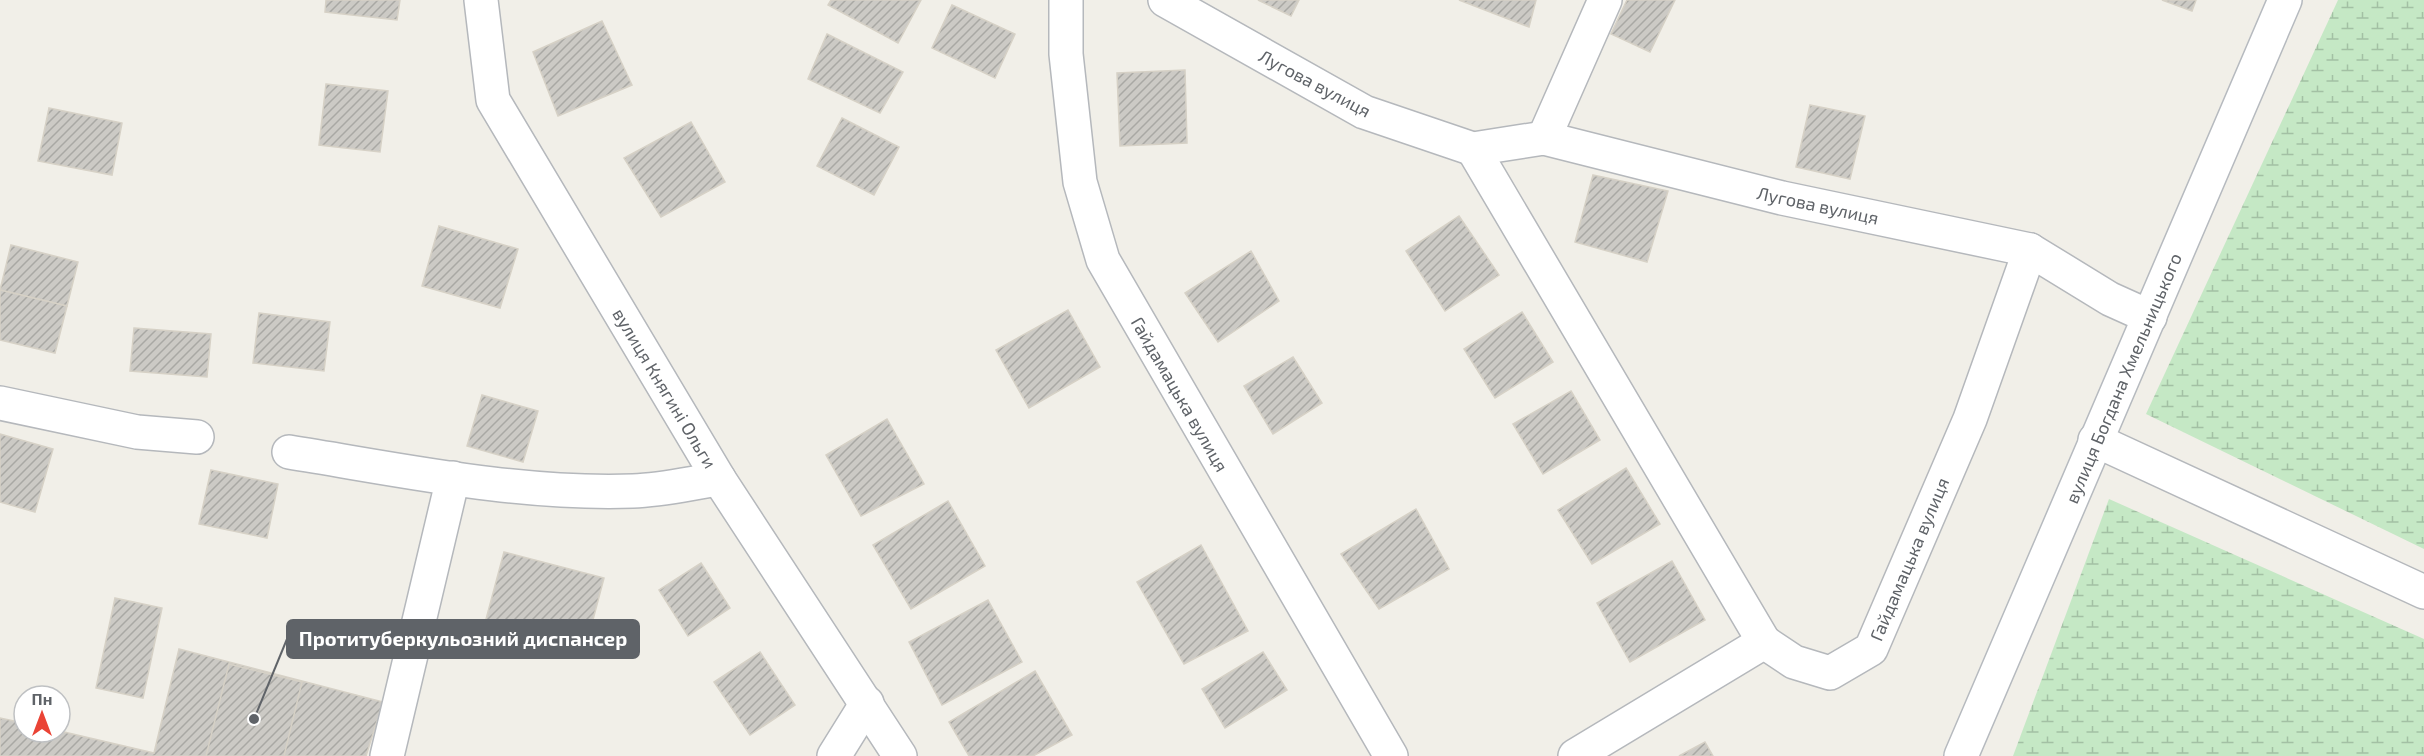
<svg xmlns="http://www.w3.org/2000/svg" width="2424" height="756" font-family="'Exo 2',sans-serif">
<style>
.wetland{fill:url(#wetland-marsh)}
.building{fill:url(#building-hatch);stroke:#d6d1c6;stroke-width:1.5}
.lines{fill:none;stroke-linecap:round;stroke-linejoin:round}
.street-casing{stroke:#b5b8bc;stroke-width:36}
.secondary-casing{stroke:#b6babf;stroke-width:36}
.street{stroke:#fff;stroke-width:33}
.secondary{stroke:#fff;stroke-width:33}
.labels{text-anchor:middle;dominant-baseline:central;stroke-width:4.5;stroke-linejoin:round;paint-order:stroke}
.street-label{font-size:18px;fill:#5f6368;stroke:#fff}
.leader{fill:none;stroke:#5f6368;stroke-width:2}
.callout-dot{fill:#5f6368;stroke:#fff;stroke-width:2}
.callout{fill:#5f6368;stroke:#5f6368;stroke-width:2}
.callout-label{font-size:20px;text-anchor:middle;font-weight:bold;fill:#fff}
</style>
<defs>
<pattern id="wetland-marsh" width="20" height="14" patternUnits="userSpaceOnUse" patternTransform="scale(1.5)"><rect width="20" height="14" fill="#c5e8c5"/><path d="M1 5h8M5 5V1M11 12h8M15 12V8" fill="none" stroke="#a3c0a4"/></pattern>
<pattern id="building-hatch" width="6" height="6" patternUnits="userSpaceOnUse" patternTransform="scale(1.5)"><rect width="6" height="6" fill="#cccac5"/><path d="M-1 1l2-2M0 6l6-6M5 7l2-2" fill="none" stroke="#a9a8a4"/></pattern>
</defs>
<rect width="100%" height="100%" fill="#f1efe8"/>
<g class="wetland">
<path d="M2338,0H2424V549L2146,414Z"/>
<path d="M2109,499L2424,639V756H2013Z"/>
</g>
<g class="building">
<path d="M326,0H400L397,20L325,12Z"/>
<path d="M831,0H921L898,43L828,5Z"/>
<path d="M1258,0H1299L1291,16Z"/>
<path d="M1459,0H1536L1529,27Z"/>
<path d="M1627,0H1675L1650,52L1611,34Z"/>
<path d="M2162,0H2196L2192,11Z"/>
<path d="M952,5L1015,34L995,78L932,48Z"/>
<path d="M602,21L632,85L558,116L533,52Z"/>
<path d="M827,34L903,72L880,113L808,79Z"/>
<path d="M1185,70L1187,143L1120,146L1117,73Z"/>
<path d="M326,84L388,91L380,152L319,145Z"/>
<path d="M1810,105L1865,116L1850,179L1796,167Z"/>
<path d="M49,108L122,123L112,175L38,161Z"/>
<path d="M842,118L899,147L874,195L817,166Z"/>
<path d="M691,122L725,182L661,217L624,158Z"/>
<path d="M1593,175L1668,191L1647,262L1575,242Z"/>
<path d="M1459,216L1499,275L1445,311L1406,251Z"/>
<path d="M439,226L518,249L500,308L422,286Z"/>
<path d="M11,245L78,262L67,306L0,290Z"/>
<path d="M1251,251L1279,301L1218,342L1185,293Z"/>
<path d="M0,290L67,306L55,353L0,340Z"/>
<path d="M1068,310L1100,367L1029,408L996,350Z"/>
<path d="M1522,312L1553,362L1495,398L1464,349Z"/>
<path d="M259,313L330,322L324,371L253,363Z"/>
<path d="M134,328L211,334L207,377L130,371Z"/>
<path d="M1293,357L1322,403L1273,434L1244,386Z"/>
<path d="M1571,391L1600,440L1543,474L1513,424Z"/>
<path d="M482,395L538,411L523,462L467,446Z"/>
<path d="M887,419L924,484L861,516L826,455Z"/>
<path d="M0,434L53,449L35,512L0,502Z"/>
<path d="M1626,468L1660,524L1592,564L1558,510Z"/>
<path d="M211,470L278,484L267,538L199,524Z"/>
<path d="M948,501L985,566L911,609L873,545Z"/>
<path d="M1416,509L1449,569L1379,609L1341,554Z"/>
<path d="M1201,545L1248,631L1184,664L1137,582Z"/>
<path d="M504,552L604,578L585,650L485,623Z"/>
<path d="M1672,561L1705,620L1630,662L1597,603Z"/>
<path d="M701,563L730,608L688,636L659,590Z"/>
<path d="M115,598L162,608L143,698L96,688Z"/>
<path d="M988,600L1022,662L942,705L909,642Z"/>
<path d="M179,649L383,702L366,756H0V718L24,723V732L60,731L154,753Z"/>
<path d="M760,652L795,705L750,735L714,682Z"/>
<path d="M1263,652L1287,690L1225,728L1202,689Z"/>
<path d="M229,664L302,682L284,756H206Z"/>
<path d="M1035,671L1072,735L1033,756H969L949,722Z"/>
<path d="M1705,742L1713,756H1679Z"/>
</g>
<g class="lines">
<defs>
<g id="street">
<path d="M481,0L493,100L719,479L900,756"/>
<path d="M1066,0V54L1080,182L1103,260L1391,756"/>
<path d="M1165,0L1364,112L1473,149L1544,138L1782,198L2030,250L2110,299L2150,317"/>
<path d="M1544,138L1605,0"/>
<path d="M1473,149L1764,642"/>
<path d="M0,403L137,432L197,437"/>
<path d="M2095,440L2424,592"/>
<path d="M289,452C402,470 518,495 633,491C662,490 691,483 719,479"/>
<path d="M387,756L453,478"/>
<path d="M834,756L867,703"/>
<path d="M1575,756L1764,642L1794,662L1830,673L1871,649L1970,419L2030,250"/>
</g>
<path id="secondary" d="M1961,756L2285,0"/>
</defs>
<use href="#street" class="street-casing"/>
<use href="#secondary" class="secondary-casing"/>
<use href="#street" class="street"/>
<use href="#secondary" class="secondary"/>
</g>
<g class="labels">
<g class="street-label">
<text transform="translate(1315 83) rotate(28)">Лугова вулиця</text>
<text transform="translate(1818 205) rotate(12)">Лугова вулиця</text>
<text transform="translate(2123 378) rotate(-67)">вулиця Богдана Хмельницького</text>
<text transform="translate(665 388) rotate(59)">вулиця Княгині Ольги</text>
<text transform="translate(1180 394) rotate(60)">Гайдамацька вулиця</text>
<text transform="translate(1909 559) rotate(-67)">Гайдамацька вулиця</text>
</g>
</g>
<path class="leader" d="M254 719L287 639"/>
<circle class="callout-dot" cx="254" cy="719" r="6"/>
<rect class="callout" x="287" y="620" width="352" height="38" rx="6"/>
<g class="callout-label">
<text x="463" y="646">Протитуберкульозний диспансер</text>
</g>
<g transform="translate(42 714)"><circle r="28" fill="#ffffff" stroke="#bfc1c3" stroke-width="1.5"/>
<path d="M0-4.5L10 22L0 15L-10 22Z" fill="#ea4335"/>
<text y="-9" font-size="16" font-weight="bold" text-anchor="middle" fill="#5f6368">Пн</text>
</g>
</svg>
